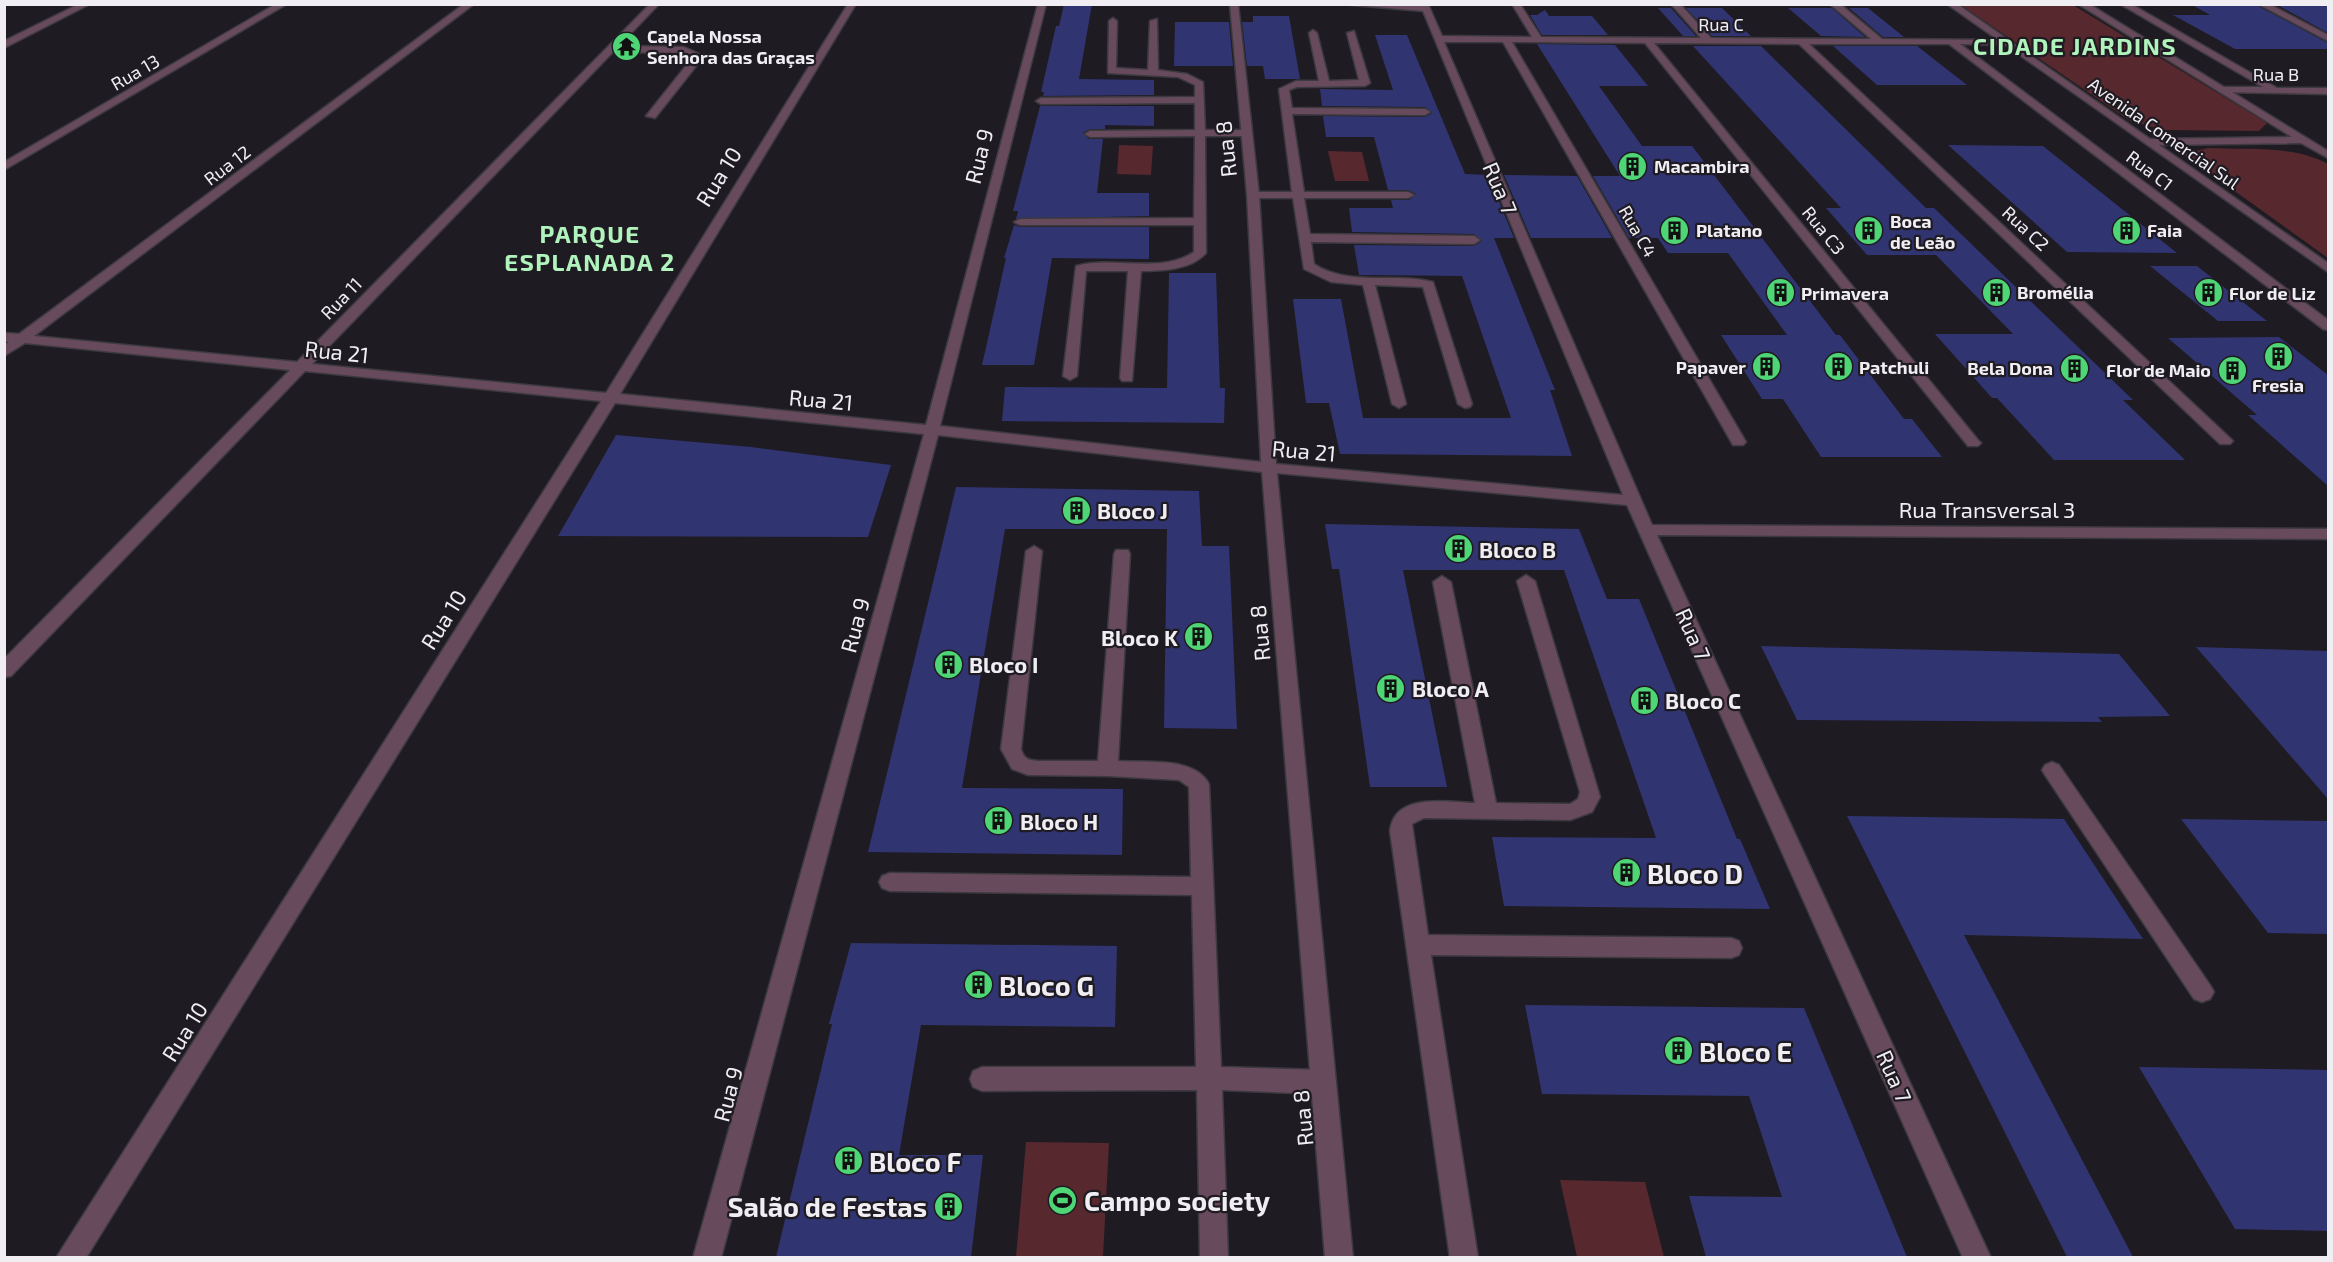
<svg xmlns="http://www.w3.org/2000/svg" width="2333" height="1262" font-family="'Exo 2',sans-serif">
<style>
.green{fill:#57282e}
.building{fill:#303471}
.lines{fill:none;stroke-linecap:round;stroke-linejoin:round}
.service-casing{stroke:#3c393f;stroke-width:3}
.minor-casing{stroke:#3c393f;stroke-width:3}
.tertiary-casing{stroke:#3c393f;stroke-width:3}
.service{fill:#674a5c;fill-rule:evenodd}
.minor{fill:#674a5c;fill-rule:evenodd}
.tertiary{fill:#674a5c;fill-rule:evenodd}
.labels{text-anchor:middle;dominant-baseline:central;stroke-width:4.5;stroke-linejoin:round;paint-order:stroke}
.far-street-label{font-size:18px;fill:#f0eef3;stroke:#1f1b22}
.far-poi-label{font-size:18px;font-weight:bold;fill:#f0eef3;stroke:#1f1b22;text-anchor:start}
.street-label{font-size:22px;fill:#f0eef3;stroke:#1f1b22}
.poi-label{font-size:22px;font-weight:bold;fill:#f0eef3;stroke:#1f1b22;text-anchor:start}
.far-district-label{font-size:24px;font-weight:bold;letter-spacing:1.5px;fill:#b0f3bc;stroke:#1f1b22}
.near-poi-label{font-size:27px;font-weight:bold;fill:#f0eef3;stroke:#1f1b22;text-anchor:start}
</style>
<rect width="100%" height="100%" fill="#1f1b22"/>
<g class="green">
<path d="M1961,5H2073L2267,123L2259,131L2164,130L2130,121Z"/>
<path d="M1119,145L1153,146L1151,175L1117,174Z"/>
<path d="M2208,148C2247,150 2294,145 2328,164V258L2183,154Z"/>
<path d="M1328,151L1362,152L1369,181H1335Z"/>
<path d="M1026,1142L1109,1143L1103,1257H1016Z"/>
<path d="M1560,1180L1645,1182L1664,1257H1577Z"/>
</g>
<g class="building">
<path d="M1064,4H1092L1079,79L1154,80V95L1043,96L1044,92H1041L1056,26H1059Z"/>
<path d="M2194,6H2258L2328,43V49H2235L2173,15H2210Z"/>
<path d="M2279,6H2328V33Z"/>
<path d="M1658,8H1671L1696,36H1683Z"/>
<path d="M1686,8H1722L1751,36H1712Z"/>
<path d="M1788,8H1832L1865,37L1821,36Z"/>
<path d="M1849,8H1868L1904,37H1883Z"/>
<path d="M1545,10L1549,16H1592L1608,35H1542L1530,15H1537Z"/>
<path d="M1253,16H1289L1300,79H1265L1263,66H1247L1242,22H1253Z"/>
<path d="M1175,22H1229L1233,66H1174Z"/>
<path d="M1375,35H1407L1465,174L1488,175L1514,238H1494L1555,390H1550L1572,456L1340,454L1329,403H1306L1293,299H1341L1363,418H1511L1462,276L1359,275L1354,245L1474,246L1482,241L1474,234L1352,232L1349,208H1393L1391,200H1409L1416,194L1408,190H1388L1374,137H1326L1323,116L1425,117L1432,113L1425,107L1322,106L1320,89L1393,90Z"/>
<path d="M1537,44L1615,45L1648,86H1599L1642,146H1692L1836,335H1840L1904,419H1912L1942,457H1821L1783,399H1762L1721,335H1787L1728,253H1668L1658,238H1629L1593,176H1620Z"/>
<path d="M1693,46H1761L1926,208H1934L2133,400H2123L2185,460H2054L1997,398H1992L1935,334H2013L1936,255H1867L1826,208H1841Z"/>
<path d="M1833,46H1917L1967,85H1877Z"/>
<path d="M1040,106H1154V126L1105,125V129H1090L1083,133L1089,139H1103L1097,193H1149V216L1016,219L1018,211H1013Z"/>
<path d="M1948,145L2043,146L2177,253L2067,252Z"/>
<path d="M1504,175L1577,176L1612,238H1531Z"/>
<path d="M1014,225L1020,227H1149V259L1052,258L1034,365H982L1006,258H1004Z"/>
<path d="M2150,266H2197L2267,321H2218Z"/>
<path d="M1169,273H1216L1220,388H1225L1224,423L1002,421L1005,387L1167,388Z"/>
<path d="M2279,337L2328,375V486L2248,415H2257L2168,338Z"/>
<path d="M616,435L751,447L891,465L868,537L558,536Z"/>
<path d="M956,487L1199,491L1202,546H1229L1237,729L1164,728L1167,529H1005L962,788L1123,789L1122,855L868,852Z"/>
<path d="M1325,524L1579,529L1607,599H1639L1737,839H1740L1770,909L1504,906L1492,837L1656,838L1564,570H1403L1447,787H1370L1339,569H1332Z"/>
<path d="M1761,646L2119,654L2170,716L2098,717L2102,722L1797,720Z"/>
<path d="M2196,647L2328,651V799Z"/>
<path d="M1847,816L2064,819L2143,939L1964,935L2133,1257H2067Z"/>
<path d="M2181,819L2328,821V934L2268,933Z"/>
<path d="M851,943L1117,946L1115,1027L921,1025L899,1155H983L971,1257H776L832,1024H829Z"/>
<path d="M1525,1005L1804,1008L1907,1257H1706L1689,1196L1782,1197L1749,1096L1542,1094Z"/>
<path d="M2139,1067L2328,1070V1231L2235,1229Z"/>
</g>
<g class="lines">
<defs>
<g id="service">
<path d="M1113,18L1117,21L1116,68L1148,70L1150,21L1157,19L1158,70L1187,74L1203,82L1205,130H1247L1252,133L1247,136H1205L1206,253C1191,270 1162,271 1141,271L1132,381H1122L1120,378L1128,271H1086L1077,376L1070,380L1063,376L1076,266C1114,255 1159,275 1194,252V225H1020L1014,222L1020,219L1194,218L1195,136L1090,137L1085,134L1090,131L1195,130V103L1041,104L1036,101L1041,98L1195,97V85L1178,77L1108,73L1109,21Z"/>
<path d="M1313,30L1317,33L1329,81L1359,80L1347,33L1354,31L1370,83L1365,86L1297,87L1289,90L1292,108L1425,109L1430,112L1425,115L1292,114L1304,192H1408L1414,195L1408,198H1304L1310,234L1474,236L1480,240L1474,244L1311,242L1314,264C1349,287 1394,272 1433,282L1472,404L1470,407L1465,408L1458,404L1423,287L1375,285L1406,404L1399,408L1392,404L1363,285L1331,282L1304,269L1293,198H1253L1247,195L1253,192H1292L1279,89L1296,81H1319L1309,33Z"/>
<path d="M1034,546L1042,551L1021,749C1024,759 1028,760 1038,761H1098L1114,554L1116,550H1128L1130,554L1118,761C1146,763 1194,756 1209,784L1221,1067L1322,1070L1331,1074L1334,1082L1331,1090L1322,1094L1222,1090L1228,1258H1200L1197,1090L982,1091L973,1087L970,1079L973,1071L982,1067H1196L1192,895L890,891L882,888L879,882L882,876L890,873L1191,877L1189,787L1179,780L1108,776L1028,775L1012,769L1001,749L1026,551Z"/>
<path d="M1526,575L1535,581L1600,797L1592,812L1570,820L1424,818L1412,824L1428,935L1731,938L1739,941L1742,948L1739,955L1731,958L1431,955L1478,1258H1450L1390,831C1394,792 1447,802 1475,803L1433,582L1442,576L1451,582L1496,803L1570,804L1578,799L1580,792L1517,581Z"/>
</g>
<g id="minor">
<path d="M79,4H90L4,48V41Z"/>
<path d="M276,4H287L4,170V162Z"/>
<path d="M464,4H474L34,336L297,362L650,4H659L619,46L684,47L704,56L655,118L646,116L693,57L683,53L613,52L312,364L606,393L848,4H856L620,394L926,425L1038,4H1046L940,426L1261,462L1247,195L1230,4H1238L1259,195L1276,464L1623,495L1423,11L1341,4H1428L1442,36L1532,37L1512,4H1520L1541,37L1701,38L1671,4H1680L1711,38L1871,39L1830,4H1840L1882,39L2007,40L2008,42L2004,45L1960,44L2328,320V330L2323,329L1949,44H1809L2230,438L2233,441L2230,444H2220L1799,44L1654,43L1978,440L1981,443L1978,446H1968L1645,43L1512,42L1746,442L1743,445H1733L1503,42H1444L1652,525L2328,529V539L1657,535L1991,1258H1963L1627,505L1277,473L1353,1258H1325L1262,472L938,435L721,1258H693L924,434L615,403L86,1258H56L601,401L305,371L11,676L4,677V659L290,370L25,343L4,356V345L9,342L4,341V333L19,334Z"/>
<path d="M2120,4H2131L2277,88H2328V94L2219,92V88L2222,87H2263Z"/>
<path d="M2258,4H2269L2328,35V41Z"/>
<path d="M2052,762L2059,765L2210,985L2214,992L2210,999L2202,1002L2194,999L2045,775L2042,770L2045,765Z"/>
</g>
<path id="tertiary" d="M1947,4H1957L2150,139L2292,137L2078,4H2089L2328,151V158L2301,143L2159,145L2328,263V272Z"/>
</defs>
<use href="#service" class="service-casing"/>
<use href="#minor" class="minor-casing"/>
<use href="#tertiary" class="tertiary-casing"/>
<use href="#service" class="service"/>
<use href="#minor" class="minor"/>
<use href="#tertiary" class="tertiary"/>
</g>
<defs>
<symbol id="temple-disc" viewBox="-11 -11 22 22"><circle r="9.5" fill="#4ed676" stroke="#1f1b22"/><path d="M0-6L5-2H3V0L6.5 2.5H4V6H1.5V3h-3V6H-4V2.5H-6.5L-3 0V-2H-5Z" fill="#111"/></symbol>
<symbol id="building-disc" viewBox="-11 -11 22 22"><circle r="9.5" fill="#4ed676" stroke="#1f1b22"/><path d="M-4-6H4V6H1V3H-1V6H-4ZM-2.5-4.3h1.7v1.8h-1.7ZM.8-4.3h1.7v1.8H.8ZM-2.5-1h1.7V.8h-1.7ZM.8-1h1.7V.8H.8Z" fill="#111"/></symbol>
<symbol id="stadium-disc" viewBox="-11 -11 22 22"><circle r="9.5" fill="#4ed676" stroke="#1f1b22"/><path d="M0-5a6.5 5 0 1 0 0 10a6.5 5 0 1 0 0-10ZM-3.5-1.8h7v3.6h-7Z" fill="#111"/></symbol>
</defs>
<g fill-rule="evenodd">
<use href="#temple-disc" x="610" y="30" width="33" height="33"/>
<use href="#building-disc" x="1616" y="150" width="33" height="33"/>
<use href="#building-disc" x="1658" y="214" width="33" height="33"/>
<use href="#building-disc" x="2110" y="214" width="33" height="33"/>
<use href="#building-disc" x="1852" y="214" width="33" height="33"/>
<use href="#building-disc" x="1980" y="276" width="33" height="33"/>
<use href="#building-disc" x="1764" y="276" width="33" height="33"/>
<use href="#building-disc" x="2192" y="276" width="33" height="33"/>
<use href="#building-disc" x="2262" y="340" width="33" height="33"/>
<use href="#building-disc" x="1750" y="350" width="33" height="33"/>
<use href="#building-disc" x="1822" y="350" width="33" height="33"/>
<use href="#building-disc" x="2058" y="352" width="33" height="33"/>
<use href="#building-disc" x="2216" y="354" width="33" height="33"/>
<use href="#building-disc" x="1060" y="494" width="33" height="33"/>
<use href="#building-disc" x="1442" y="532" width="33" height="33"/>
<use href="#building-disc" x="1182" y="620" width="33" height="33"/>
<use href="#building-disc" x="932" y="648" width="33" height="33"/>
<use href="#building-disc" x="1374" y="672" width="33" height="33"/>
<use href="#building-disc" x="1628" y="684" width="33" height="33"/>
<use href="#building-disc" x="982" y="804" width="33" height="33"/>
<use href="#building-disc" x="1610" y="856" width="33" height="33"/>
<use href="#building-disc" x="962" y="968" width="33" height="33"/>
<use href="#building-disc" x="1662" y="1034" width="33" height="33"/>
<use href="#building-disc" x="832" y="1144" width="33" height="33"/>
<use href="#stadium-disc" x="1046" y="1184" width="33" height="33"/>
<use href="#building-disc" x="932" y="1190" width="33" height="33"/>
</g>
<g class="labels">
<g class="far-street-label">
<text x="1721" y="24">Rua C</text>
<text transform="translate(135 72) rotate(-30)">Rua 13</text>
<text x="2276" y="74">Rua B</text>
<text transform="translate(2164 133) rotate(35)">Avenida Comercial Sul</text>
<text transform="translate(227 165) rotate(-37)">Rua 12</text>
<text transform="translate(2150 170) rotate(37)">Rua C1</text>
<text transform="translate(2026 228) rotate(43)">Rua C2</text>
<text transform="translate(1824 230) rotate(51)">Rua C3</text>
<text transform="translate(1638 231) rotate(60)">Rua C4</text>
<text transform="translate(341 298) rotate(-46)">Rua 11</text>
</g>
<g class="far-poi-label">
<text x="647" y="36">Capela Nossa<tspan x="647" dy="21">Senhora das Graças</tspan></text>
<text x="1654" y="166">Macambira</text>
<text x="1890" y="221">Boca<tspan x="1890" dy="21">de Leão</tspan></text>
<text x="1696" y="230">Platano</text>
<text x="2147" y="230">Faia</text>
<text x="2017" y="292">Bromélia</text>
<text x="1801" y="293">Primavera</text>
<text x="2229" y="293">Flor de Liz</text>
<text x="1746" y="367" text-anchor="end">Papaver</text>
<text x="1859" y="367">Patchuli</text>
<text x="2053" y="368" text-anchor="end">Bela Dona</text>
<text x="2211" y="370" text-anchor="end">Flor de Maio</text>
<text x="2278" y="385" text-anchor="middle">Fresia</text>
</g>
<g class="street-label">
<text transform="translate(1225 149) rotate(-96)">Rua 8</text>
<text transform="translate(978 156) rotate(-76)">Rua 9</text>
<text transform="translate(718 176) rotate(-58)">Rua 10</text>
<text transform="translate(1501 188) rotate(67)">Rua 7</text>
<text transform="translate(337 351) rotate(6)">Rua 21</text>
<text transform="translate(821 399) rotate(5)">Rua 21</text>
<text transform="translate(1304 450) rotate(5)">Rua 21</text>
<text x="1987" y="509">Rua Transversal 3</text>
<text transform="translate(443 619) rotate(-58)">Rua 10</text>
<text transform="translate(854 625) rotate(-75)">Rua 9</text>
<text transform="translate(1259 633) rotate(-95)">Rua 8</text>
<text transform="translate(1694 634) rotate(66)">Rua 7</text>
<text transform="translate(184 1031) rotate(-58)">Rua 10</text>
<text transform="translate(1895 1076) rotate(66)">Rua 7</text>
<text transform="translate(727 1094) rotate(-75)">Rua 9</text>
<text transform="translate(1302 1118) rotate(-95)">Rua 8</text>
</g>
<g class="poi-label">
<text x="1097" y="510">Bloco J</text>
<text x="1479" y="549">Bloco B</text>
<text x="1178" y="637" text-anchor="end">Bloco K</text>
<text x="969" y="664">Bloco I</text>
<text x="1412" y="688">Bloco A</text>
<text x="1665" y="700">Bloco C</text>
<text x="1020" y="821">Bloco H</text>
</g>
<g class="far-district-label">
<text x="2075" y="45">CIDADE JARDINS</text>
<text x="590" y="233">PARQUE<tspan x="590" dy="28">ESPLANADA 2</tspan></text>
</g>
<g class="near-poi-label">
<text x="1647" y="873">Bloco D</text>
<text x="999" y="985">Bloco G</text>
<text x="1699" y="1051">Bloco E</text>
<text x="869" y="1161">Bloco F</text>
<text x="1084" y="1200">Campo society</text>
<text x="927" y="1206" text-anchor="end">Salão de Festas</text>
</g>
</g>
<rect width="2333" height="1262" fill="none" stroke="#f0eef3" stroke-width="12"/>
</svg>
